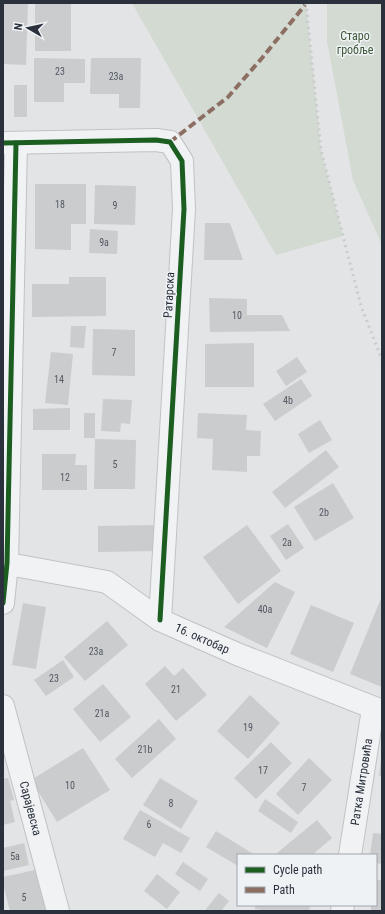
<svg xmlns="http://www.w3.org/2000/svg" width="385" height="914" font-family="'Roboto Condensed',sans-serif">
<style>
.green{fill:#d2dad2}
.building{fill:#caccce}
.lines{fill:none;stroke-linecap:round;stroke-linejoin:round}
.minor-casing{stroke:#c0c2c4;stroke-width:24}
.minor{stroke:#f0f2f3;stroke-width:22}
.rail{stroke:#cacbcd;stroke-width:3;stroke-dasharray:2 4;stroke-linecap:butt}
.quiet{stroke:#8d6e63;stroke-width:4;stroke-dasharray:8 4;stroke-linecap:butt}
.cycleway-casing{stroke:#eff2f5;stroke-width:8}
.cycleway{stroke:#1b5e20;stroke-width:5}
.labels{text-anchor:middle;dominant-baseline:central;stroke-width:3;stroke-linejoin:round;paint-order:stroke}
.number-label{font-size:10px;fill:#535862}
.park-label{font-size:12px;fill:#3e5838;stroke:#eff2f5}
.street-label{font-size:12px;fill:#2a313d;stroke:#eff2f5}
</style>
<rect width="100%" height="100%" fill="#e2e4e6"/>
<g class="green">
<path d="M132,3H306L321,150L343,236L276,255Z"/>
<path d="M327,3H382V245L353,180L327,41Z"/>
</g>
<g class="building">
<path d="M3,3H28L26,65L3,64Z"/>
<rect x="35" y="4" width="36" height="47"/>
<path d="M34,58L85,59V83H64V102H34Z"/>
<path d="M91,58H141L140,108H119V94H90Z"/>
<rect x="14" y="85" width="13" height="32"/>
<path d="M35,184H86V224H71V250L35,249Z"/>
<path d="M95,185L136,186L135,225L94,224Z"/>
<path d="M205,223H230L243,260H204Z"/>
<path d="M90,229L118,231L117,254L89,253Z"/>
<path d="M69,277H106V316L32,317V284H69Z"/>
<path d="M209,298L247,299V315H282L290,331L210,332Z"/>
<path d="M71,326H86L84,348L70,347Z"/>
<path d="M93,329L135,330V376L92,375Z"/>
<path d="M254,343V387H205V344Z"/>
<path d="M51,352L73,354L68,405L45,403Z"/>
<path d="M297,357L307,372L286,386L276,371Z"/>
<path d="M301,379L312,396L275,421L263,404Z"/>
<path d="M103,399L132,400L130,424L121,423L120,432L101,431Z"/>
<path d="M70,408V430H33V409Z"/>
<rect x="84" y="413" width="11" height="25"/>
<path d="M198,413L247,415L246,430L261,431L260,456H247V472L212,470L213,439L197,438Z"/>
<path d="M320,420L332,440L309,453L298,434Z"/>
<path d="M95,439L136,440L135,489H94Z"/>
<path d="M326,450L339,467L285,508L272,492Z"/>
<path d="M42,454H76L75,465H87V490H42Z"/>
<path d="M333,483L354,518L315,541L294,507Z"/>
<path d="M288,524L304,548L286,560L270,536Z"/>
<path d="M156,525L157,551L98,552V526Z"/>
<path d="M247,525L281,571L238,604L203,557Z"/>
<path d="M275,582L295,592L267,648L224,627Z"/>
<path d="M382,596V687L350,674Z"/>
<path d="M23,603L46,607L36,669L12,665Z"/>
<path d="M311,605L354,623L333,672L290,654Z"/>
<path d="M107,621L128,645L85,681L64,657Z"/>
<path d="M63,660L74,677L46,696L34,680Z"/>
<path d="M165,666L174,676L183,668L207,695L176,721L145,684Z"/>
<path d="M103,684L131,717L100,742L73,709Z"/>
<path d="M250,695L280,723L248,759L217,731Z"/>
<path d="M159,719L176,739L132,778L115,759Z"/>
<path d="M271,742L292,763L256,799L234,778Z"/>
<path d="M83,748L110,790L57,822L31,780Z"/>
<path d="M309,758L332,780L298,815L276,794Z"/>
<path d="M381,759H382V776H379Z"/>
<path d="M8,778L14,800L10,801L15,822L3,825V779Z"/>
<path d="M160,778L198,801L181,829L143,805Z"/>
<path d="M265,799L298,822L291,833L258,811Z"/>
<path d="M140,810L190,838L181,853L163,843L155,857L123,839Z"/>
<path d="M317,820L332,838L312,855H279L277,853Z"/>
<path d="M216,831L255,855H238V866L206,847Z"/>
<path d="M373,833L382,834V864L376,863V855H370Z"/>
<path d="M24,843L29,865L3,871V848Z"/>
<path d="M183,862L208,879L200,891L175,874Z"/>
<path d="M35,870L46,911H10L3,884V877Z"/>
<path d="M157,874L180,892L167,909L144,891Z"/>
<path d="M376,880H382V911H371V905H376Z"/>
<path d="M219,893L229,901L221,911H208L206,909Z"/>
<path d="M255,905H310L309,911H269L255,909Z"/>
</g>
<g class="lines">
<defs>
<g id="minor">
<path d="M3,143L156,140L170,142L182,161L184,209L160,620"/>
<path id="s1" d="M3,563L107,582L160,620L237,654L382,711"/>
<path d="M3,603L7,563L16,143"/>
<path id="s2" d="M3,706L58,911"/>
<path id="s3" d="M350,855L373,709"/>
<path d="M342,911L343,905"/>
</g>
</defs>
<use href="#minor" class="minor-casing"/>
<use href="#minor" class="minor"/>
<path class="rail" d="M306,3L321,150L361,306L382,360"/>
<path class="quiet" d="M170,142L228,97L262,58L305,5"/>
<defs>
<g id="cycleway">
<path d="M3,143L156,140L170,142L182,161L184,209L160,620"/>
<path d="M3,603L7,563L16,143"/>
</g>
</defs>
<use href="#cycleway" class="cycleway-casing"/>
<use href="#cycleway" class="cycleway"/>
</g>
<g class="labels">
<g class="number-label">
<text x="60" y="71">23</text>
<text x="116" y="76">23a</text>
<text x="60" y="204">18</text>
<text x="115" y="205">9</text>
<text x="104" y="242">9a</text>
<text x="237" y="315">10</text>
<text x="114" y="352">7</text>
<text x="59" y="379">14</text>
<text x="288" y="400">4b</text>
<text x="115" y="464">5</text>
<text x="65" y="477">12</text>
<text x="324" y="512">2b</text>
<text x="287" y="542">2a</text>
<text x="265" y="609">40a</text>
<text x="96" y="651">23a</text>
<text x="54" y="678">23</text>
<text x="176" y="689">21</text>
<text x="102" y="713">21a</text>
<text x="248" y="727">19</text>
<text x="145" y="749">21b</text>
<text x="263" y="770">17</text>
<text x="70" y="785">10</text>
<text x="304" y="787">7</text>
<text x="171" y="803">8</text>
<text x="149" y="824">6</text>
<text x="15" y="856">5a</text>
<text x="24" y="897">5</text>
</g>
<g class="park-label">
<text x="355" y="36">Старо<tspan x="355" dy="14">гробље</tspan></text>
</g>
<g class="street-label">
<text transform="translate(169 295) rotate(-87)">Ратарска</text>
<text stroke="none"><textPath href="#s1" startOffset="217">16. октобар</textPath></text>
<text stroke="none"><textPath href="#s3" startOffset="74">Ратка Митровића</textPath></text>
<text stroke="none"><textPath href="#s2" startOffset="106">Сарајевска</textPath></text>
</g>
</g>
<rect width="385" height="914" fill="none" stroke="#2a313d" stroke-width="8"/>
<rect x="237" y="854" width="140" height="52" fill="#eff2f5" stroke="#a0a5ab"/>
<rect x="245" y="867" width="20" height="6" fill="#1b5e20" stroke="#a0a5ab"/>
<text x="273" y="874" font-size="12" fill="#2a313d">Cycle path</text>
<rect x="245" y="887" width="20" height="6" fill="#8d6e63" stroke="#a0a5ab"/>
<text x="273" y="894" font-size="12" fill="#2a313d">Path</text>
<g transform="translate(28 28) rotate(279)" stroke="#eff2f5" stroke-width="3" paint-order="stroke">
<path d="M0-3L7 15L0 10L-7 15Z" fill="#2a313d"/>
<text y="-6" font-size="11" font-weight="bold" text-anchor="middle" fill="#2a313d">N</text>
</g>
</svg>
